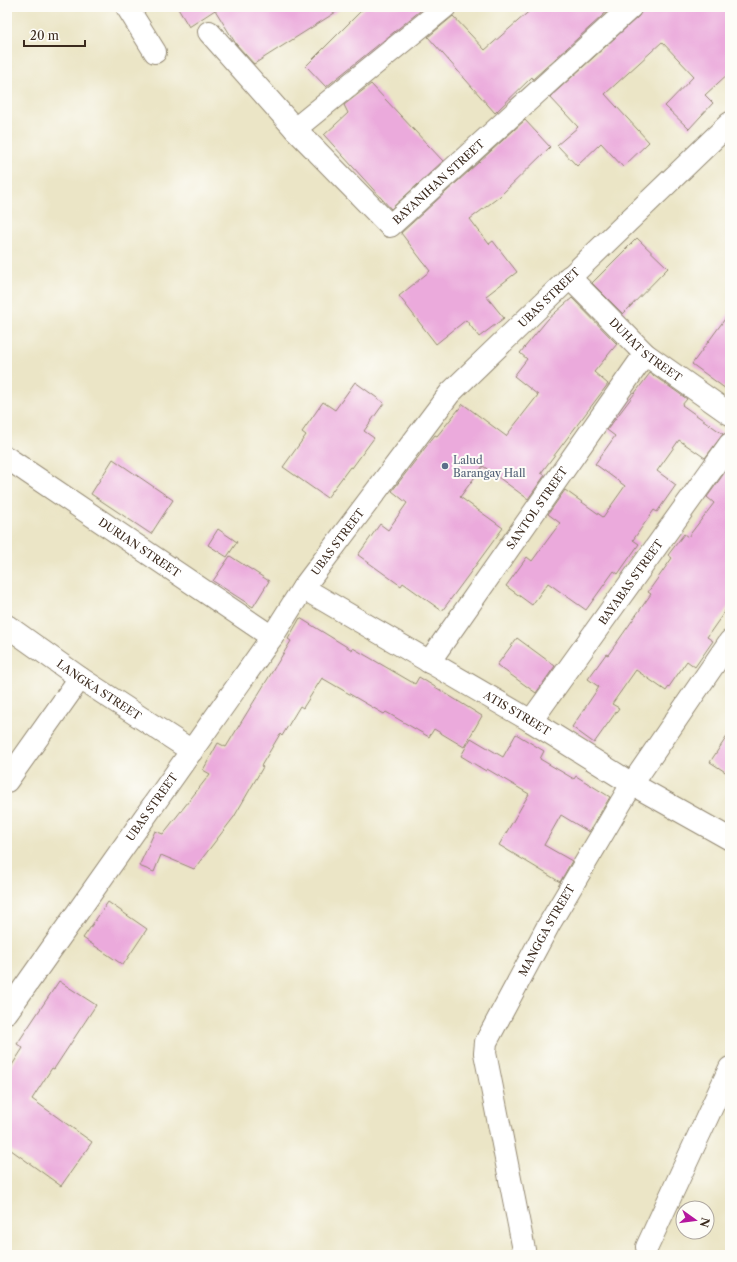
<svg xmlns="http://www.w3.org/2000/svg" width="737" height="1262" font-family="'Libre Caslon Text',serif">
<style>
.building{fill:#ebaadc}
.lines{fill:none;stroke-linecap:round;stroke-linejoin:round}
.minor-casing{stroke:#938872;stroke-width:24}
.minor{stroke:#fff;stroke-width:22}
.service-dot{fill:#5c6f8a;stroke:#fdfcf7;stroke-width:1.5}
.labels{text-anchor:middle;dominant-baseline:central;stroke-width:4;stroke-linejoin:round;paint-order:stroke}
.street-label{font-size:11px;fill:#3b2a1e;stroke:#fdfcf7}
.service-label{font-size:11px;fill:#4e5e75;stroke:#fdfcf7;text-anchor:start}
</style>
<rect width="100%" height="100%" fill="#fdfcf7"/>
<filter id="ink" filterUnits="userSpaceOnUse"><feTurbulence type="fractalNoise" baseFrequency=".025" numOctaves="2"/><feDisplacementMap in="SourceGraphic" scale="8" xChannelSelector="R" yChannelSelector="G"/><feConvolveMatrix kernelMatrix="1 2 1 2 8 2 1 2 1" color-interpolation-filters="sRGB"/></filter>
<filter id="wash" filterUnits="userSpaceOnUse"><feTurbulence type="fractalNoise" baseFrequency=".012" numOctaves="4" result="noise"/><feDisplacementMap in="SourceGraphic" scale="16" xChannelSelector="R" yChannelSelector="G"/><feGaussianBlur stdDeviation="0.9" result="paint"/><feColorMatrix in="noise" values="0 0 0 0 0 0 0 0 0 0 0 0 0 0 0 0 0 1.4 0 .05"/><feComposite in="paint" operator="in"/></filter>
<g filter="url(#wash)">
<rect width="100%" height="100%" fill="#ebe5c6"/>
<g id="blocks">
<g class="building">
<path d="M177,7H344L254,64L236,44L215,10L189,27Z"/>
<path d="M365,7H425L326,87L306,66Z"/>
<path d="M534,7H612L533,79L532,77L495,113L428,37L453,16L485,50Z"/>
<path d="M643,7H730V72L705,95L713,103L689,129L665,106L694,76L662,42L605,94L649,142L623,167L601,143L577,166L557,145L578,127L550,97L639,16Z"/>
<path d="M371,84L443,161L391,209L324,135L348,113L344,105Z"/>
<path d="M525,120L550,147L499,197L470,219L489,244L493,241L517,272L486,296L504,318L479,337L466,320L436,344L399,296L430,271L401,233Z"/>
<path d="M637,238L668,268L623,314L592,283Z"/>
<path d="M572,298L617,344L594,372L608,384L541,473L545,475L528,499L483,466L460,497L503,528L442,611L403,583L401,586L358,555L380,524L388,530L407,503L392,491L435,435L437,436L463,404L506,436L538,395L514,376L527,359L520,353L548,319Z"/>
<path d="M730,312V392L692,364Z"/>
<path d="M650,373L687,399L682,405L723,434L705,458L679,440L657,471L676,485L657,512L654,510L633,540L639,544L618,574L614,571L586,610L548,583L532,605L506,586L527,557L532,561L560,523L548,514L565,490L603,517L625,486L595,464L615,436L607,430Z"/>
<path d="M355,382L384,403L364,431L374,438L352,468L350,467L327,498L283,467L306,435L302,432L323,402L335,410Z"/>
<path d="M113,459L173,500L151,534L91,494Z"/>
<path d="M730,465V604L707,637L713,641L695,667L687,661L666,691L636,670L612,704L619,708L594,743L572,727L599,687L588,679L606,654L608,655L651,594L648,592L672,558L668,555L684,534L688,537L714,503L707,497Z"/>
<path d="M218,529L237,542L227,557L208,545Z"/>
<path d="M230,556L269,581L253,607L213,581Z"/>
<path d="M300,618L352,650L353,648L415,684L419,677L482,716L464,747L434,729L429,737L386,712L384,714L322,678L303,708L300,706L282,736L280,734L261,766L263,767L234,817L194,869L161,855L154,872L139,866L155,831L163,834L210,774L203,770L218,743L226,747L291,641L288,639Z"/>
<path d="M517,638L555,666L536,693L497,665Z"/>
<path d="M730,732V775L710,762Z"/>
<path d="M516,734L544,751L540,759L574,779L576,776L610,797L589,832L561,815L544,845L572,861L560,882L499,845L529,794L487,769L486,771L461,756L471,738L503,757Z"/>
<path d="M108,902L147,929L123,965L83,938Z"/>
<path d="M59,981L96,1005L54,1069L52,1068L32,1099L92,1142L61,1186L7,1147V1073L23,1048L17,1044Z"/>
</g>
</g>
</g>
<g filter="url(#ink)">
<use href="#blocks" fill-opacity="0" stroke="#938872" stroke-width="1"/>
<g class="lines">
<defs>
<g id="minor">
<path d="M127,7L155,52"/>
<path id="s1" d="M209,32L295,129L390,226L631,7"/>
<path d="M295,129L445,7"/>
<path id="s2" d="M569,277L645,354L730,414"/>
<path id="s3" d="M7,458L272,637"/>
<path id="s4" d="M303,588L531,721L632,784L730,839"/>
<path id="s5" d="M7,626L80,678L192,751"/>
<path id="s6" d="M429,662L645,354"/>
<path id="s7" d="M531,721L730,444"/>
<path d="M7,781L80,678"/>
<path id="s8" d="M7,1012L272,637L303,588L450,393L730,123"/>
<path d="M647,1247L730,1068"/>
<path id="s9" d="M525,1255L485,1053L486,1042L548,926L632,784L730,641"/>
</g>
</defs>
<use href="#minor" class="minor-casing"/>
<use href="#minor" class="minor"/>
</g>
</g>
<circle class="service-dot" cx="445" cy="466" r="4"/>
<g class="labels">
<g class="street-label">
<text stroke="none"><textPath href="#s1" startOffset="331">BAYANIHAN STREET</textPath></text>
<text stroke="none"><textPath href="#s8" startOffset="899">UBAS STREET</textPath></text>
<text stroke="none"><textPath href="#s2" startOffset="106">DUHAT STREET</textPath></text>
<text stroke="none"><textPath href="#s6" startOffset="188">SANTOL STREET</textPath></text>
<text stroke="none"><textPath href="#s8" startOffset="575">UBAS STREET</textPath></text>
<text stroke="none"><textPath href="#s3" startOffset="160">DURIAN STREET</textPath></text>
<text stroke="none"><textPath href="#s7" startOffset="171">BAYABAS STREET</textPath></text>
<text stroke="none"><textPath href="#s5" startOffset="112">LANGKA STREET</textPath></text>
<text stroke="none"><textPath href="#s4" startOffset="248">ATIS STREET</textPath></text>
<text stroke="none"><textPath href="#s8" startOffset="251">UBAS STREET</textPath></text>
<text stroke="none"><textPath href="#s9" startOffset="344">MANGGA STREET</textPath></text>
</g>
<g class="service-label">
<text x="453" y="460">Lalud<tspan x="453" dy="13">Barangay Hall</tspan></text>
</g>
</g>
<rect width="737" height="1262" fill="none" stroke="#fdfcf7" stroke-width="24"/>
<g transform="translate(695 1220) rotate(104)"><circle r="19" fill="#fdfcf7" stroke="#afa8a0"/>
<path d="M0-3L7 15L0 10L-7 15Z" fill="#b5179e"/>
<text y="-6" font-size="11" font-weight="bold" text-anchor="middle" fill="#3b2a1e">N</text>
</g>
<path d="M24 40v6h61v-6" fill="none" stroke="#3b2a1e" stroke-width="2"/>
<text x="30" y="40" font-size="12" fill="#3b2a1e" stroke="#fdfcf7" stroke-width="3" paint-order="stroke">20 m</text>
</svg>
